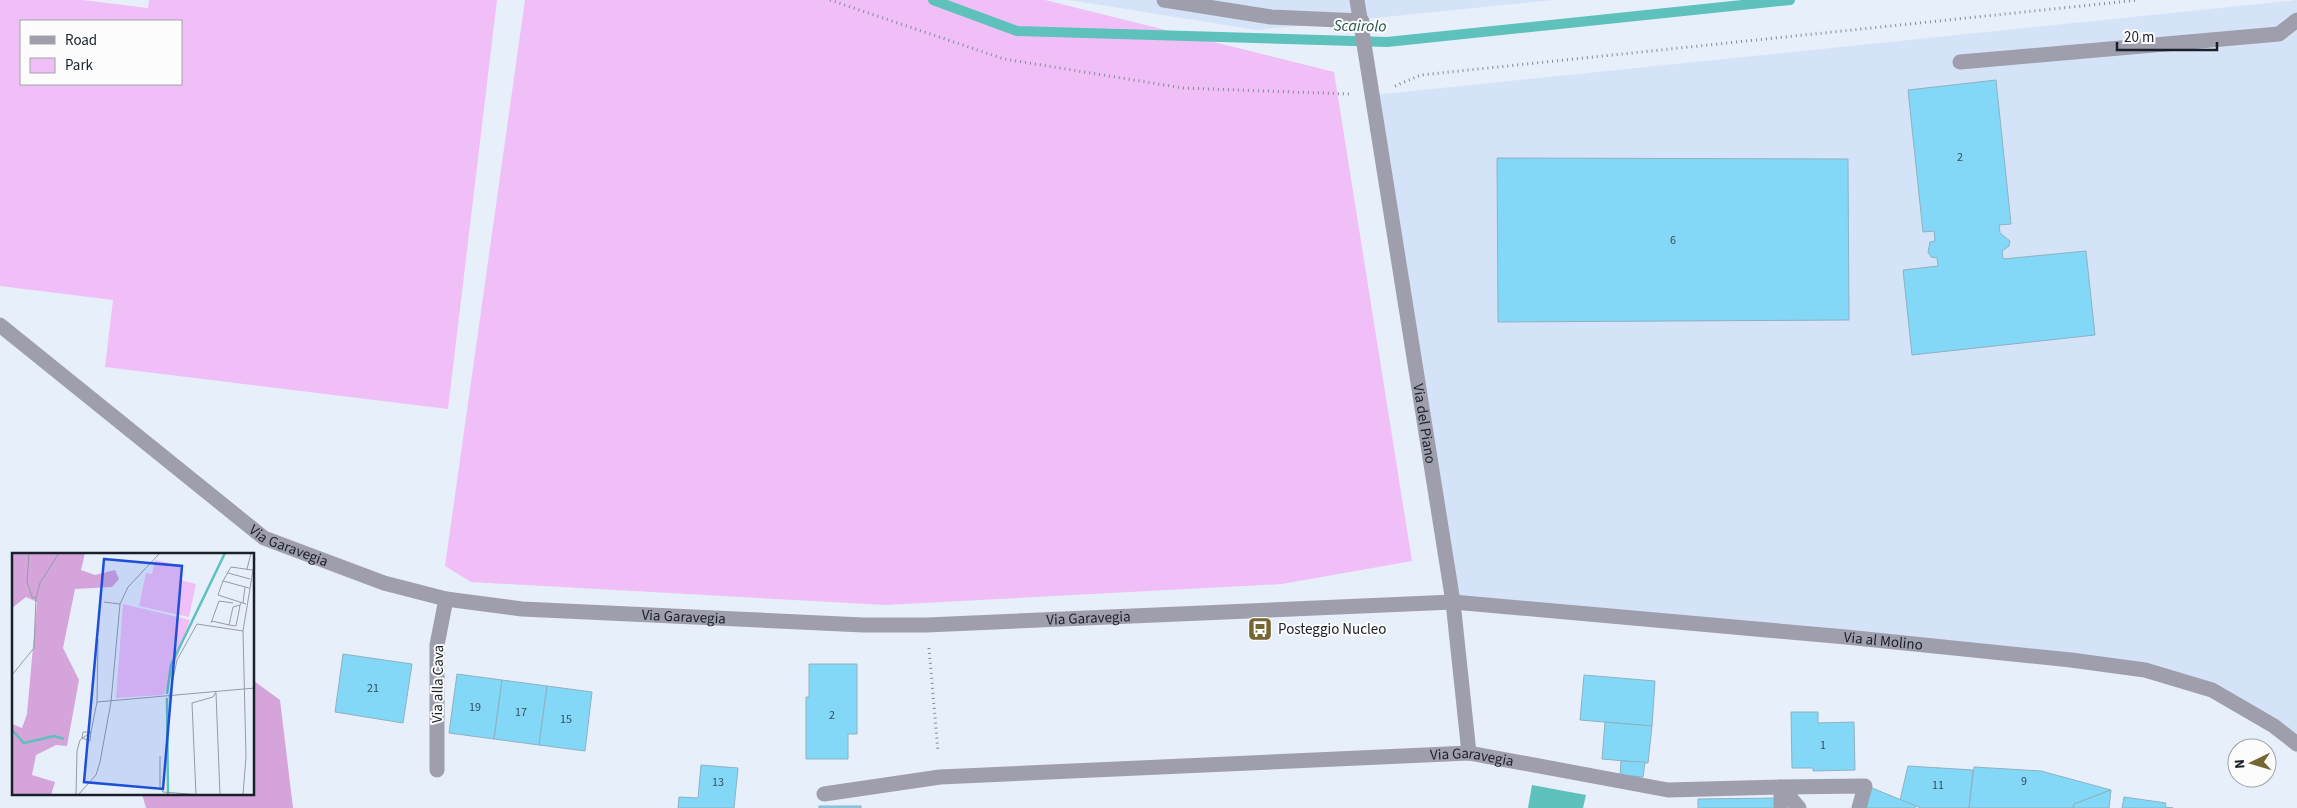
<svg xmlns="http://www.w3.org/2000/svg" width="2297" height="808" font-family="'Source Sans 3',sans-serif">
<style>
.built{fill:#d5e3f8}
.green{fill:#f0bff7;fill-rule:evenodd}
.forest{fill:#d4a4db}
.water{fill:#5ec1bc}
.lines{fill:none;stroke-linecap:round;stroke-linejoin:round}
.stream{stroke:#5ec1bc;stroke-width:10}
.building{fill:#83d7f7;stroke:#8eb2c1}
.path{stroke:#838b96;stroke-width:3;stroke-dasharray:1 4;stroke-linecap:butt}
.lane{stroke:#9f9eac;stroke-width:15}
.street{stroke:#9f9eac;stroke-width:15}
.labels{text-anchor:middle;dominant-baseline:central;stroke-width:4;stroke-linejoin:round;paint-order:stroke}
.number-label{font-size:12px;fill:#344e5d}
.street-label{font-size:15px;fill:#19202a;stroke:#fcfcfc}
.poi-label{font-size:15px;fill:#19202a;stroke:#fcfcfc;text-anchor:start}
.water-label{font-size:16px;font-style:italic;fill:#285452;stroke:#fcfcfc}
.inset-river{fill:none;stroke:#5ec1bc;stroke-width:2.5}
.inset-road{fill:none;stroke:#959ca7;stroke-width:1}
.view{fill:#1d4ed8;fill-opacity:0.15;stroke:#1d4ed8;stroke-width:2.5}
.inset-edge{fill:none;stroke:#19202a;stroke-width:2.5}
</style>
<rect width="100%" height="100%" fill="#e7effb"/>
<g class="built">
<path d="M1069,0H1553L1257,30Z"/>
<path d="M2297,0V753L2212,690L2071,660L1453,602L1374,95Z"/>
</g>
<g class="green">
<path d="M0,0H82L148,8L149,0H497L448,409L105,367L113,300L0,286ZM181,21V84H21V21Z"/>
<path d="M525,0H1045L1334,72L1412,561L1282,584L886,605L471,582L445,566Z"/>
</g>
<path class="forest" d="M254,681L280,700L293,808H146L142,794H254Z"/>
<path class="water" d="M1532,785L1586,795L1583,808H1528Z"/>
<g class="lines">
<path class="stream" d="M933,0L1017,31L1387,42L1790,0"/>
</g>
<g class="building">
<path d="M1996,80L2011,224L1999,225L2000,233L2010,241L2009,246L2002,251L2003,259L2086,251L2095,335L1912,355L1903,270L1938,266L1937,258L1931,257L1928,252L1930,242L1935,241L1934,231L1923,232L1908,90Z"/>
<path d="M1497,158L1848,159L1849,320L1498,322Z"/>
<path d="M343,654L412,664L403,723L335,712Z"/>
<path d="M809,664H857V734H848V759H806V697H809Z"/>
<path d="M457,674L502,680L494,739L449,733Z"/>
<path d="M1584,675L1655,681L1652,726L1580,720Z"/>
<path d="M502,680L547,686L539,745L494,739Z"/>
<path d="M547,686L592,692L585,751L539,745Z"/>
<path d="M1791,712H1818V723L1854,722L1855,770L1813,771V768H1792Z"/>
<path d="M1605,722L1652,726L1648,763L1602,759Z"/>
<path d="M1621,761L1645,762L1643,777L1620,775Z"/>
<path d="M701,765L738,768L734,808H678L679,797L698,798Z"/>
<path d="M1908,766L1973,770L1969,808H1921L1900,800Z"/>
<path d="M1974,767L2041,771L2111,790L2074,804L2073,808H1969Z"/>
<path d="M1872,788L1916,806L1915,808H1864Z"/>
<path d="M2111,790L2109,808H2073L2074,804Z"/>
<path d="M2124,797L2166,803L2165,807L2173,808H2122Z"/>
<path d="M1778,798L1777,808H1698V799Z"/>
<rect x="819" y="806" width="42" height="2"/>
</g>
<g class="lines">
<g class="path">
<path d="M830,0L1004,59L1183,88L1349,94"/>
<path d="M1395,86L1421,75L2139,0"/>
<path d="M929,648L938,752"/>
</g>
<g class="lane">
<path d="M1164,0L1271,17L1362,21"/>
<path d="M1960,62L2279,34L2297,20"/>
<path d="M437,770V645L446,599"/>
</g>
<g class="street">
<path id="s1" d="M1357,0L1453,602L1469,753"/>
<path id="s2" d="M0,325L264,538L384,583L446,599L522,609L863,625H927L1453,602L1846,637L2071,660L2145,670L2212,690L2274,726L2297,744"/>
<path id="s3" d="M824,794L940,777L1469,753L1668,790L1781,787L1799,808"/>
<path d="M1781,808V787L1865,786L1859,808"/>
</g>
</g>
<defs>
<symbol id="bus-square" viewBox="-11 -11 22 22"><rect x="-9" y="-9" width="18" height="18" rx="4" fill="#756633" stroke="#fcfcfc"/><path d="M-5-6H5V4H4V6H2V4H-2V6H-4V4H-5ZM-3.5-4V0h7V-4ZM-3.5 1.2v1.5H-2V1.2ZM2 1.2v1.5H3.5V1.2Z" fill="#fff"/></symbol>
</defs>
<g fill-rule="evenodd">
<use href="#bus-square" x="1246" y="615" width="28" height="28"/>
</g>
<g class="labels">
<g class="number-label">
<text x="1960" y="157">2</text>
<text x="1673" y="240">6</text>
<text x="373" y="688">21</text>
<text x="475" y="707">19</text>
<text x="521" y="712">17</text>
<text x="832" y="715">2</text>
<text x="566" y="719">15</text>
<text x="1823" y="745">1</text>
<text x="2024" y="781">9</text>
<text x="718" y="782">13</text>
<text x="1938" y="785">11</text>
</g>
<g class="street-label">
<text stroke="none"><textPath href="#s1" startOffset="429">Via del Piano</textPath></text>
<text stroke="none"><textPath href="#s2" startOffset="365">Via Garavegia</textPath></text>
<text stroke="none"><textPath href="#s2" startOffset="770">Via Garavegia</textPath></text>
<text stroke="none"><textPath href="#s2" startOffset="1175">Via Garavegia</textPath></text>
<text stroke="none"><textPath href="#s2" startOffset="1972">Via al Molino</textPath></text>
<text transform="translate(438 684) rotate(-89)">Via alla Cava</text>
<text stroke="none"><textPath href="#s3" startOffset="650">Via Garavegia</textPath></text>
</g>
<g class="poi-label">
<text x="1278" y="629">Posteggio Nucleo</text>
</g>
<g class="water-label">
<text transform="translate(1360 26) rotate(1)">Scairolo</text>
</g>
</g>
<g transform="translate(12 553)">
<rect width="242" height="242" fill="#e7effb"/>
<path d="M143,7L171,13L168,27L184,31L177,64L127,53L134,20L140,21ZM111,51L178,67L152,142L104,145Z" fill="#f0bff7"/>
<path d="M0,0H73L69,17L83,22L103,17L107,26L100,34L63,36L51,95L67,127L55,193L44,192L24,202L20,222L43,229L39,242H0V171L10,175L15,161L25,49L14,44L0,55Z" fill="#d4a4db"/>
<path class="inset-river" d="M155,141L159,112L213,0M155,145L156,242M0,177L12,190L42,183L52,186"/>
<path class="inset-road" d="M17,0L15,29L20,44L24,45M235,16L239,0M216,20L238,26M211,28L206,42L234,51M237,35L211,28L219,14L240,17M24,45L28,30L47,0M92,49L108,51M231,50L233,34M228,52L221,54L217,72L224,73L227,58L228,52L229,50M200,68L217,72M199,70L207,48L221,50M0,122L22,95L24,45M204,140L208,242M157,145L165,107L185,71L231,78M85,149L243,135M71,179H79L78,188L70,185ZM148,203V234L151,239M151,239L189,242M64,242L65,198L68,187L79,179L85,149L86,86M66,242L84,222L88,209L99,149L108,51L116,34L148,0M184,242L180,150L201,144L204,139M231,242L234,204L231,78L243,5"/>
<path class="view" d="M92,6L170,13L151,236L72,229Z"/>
<rect width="242" height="242" class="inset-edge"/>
</g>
<rect x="20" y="20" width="162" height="65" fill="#fcfcfc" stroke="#a1a4a8"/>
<rect x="30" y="36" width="25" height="8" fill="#9f9eac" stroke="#a1a4a8"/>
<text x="65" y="45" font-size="15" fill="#19202a">Road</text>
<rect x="30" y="58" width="25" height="15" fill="#f0bff7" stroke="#a1a4a8"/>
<text x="65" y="70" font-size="15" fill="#19202a">Park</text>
<g transform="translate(2252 763) rotate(265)"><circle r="24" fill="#fcfcfc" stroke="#a1a4a8"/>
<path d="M0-4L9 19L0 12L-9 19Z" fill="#756633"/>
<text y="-8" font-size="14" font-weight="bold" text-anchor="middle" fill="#19202a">N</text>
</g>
<path d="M2117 42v8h100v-8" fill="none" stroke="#19202a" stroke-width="2.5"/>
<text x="2124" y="42" font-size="15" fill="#19202a" stroke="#fcfcfc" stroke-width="4" paint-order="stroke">20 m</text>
</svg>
